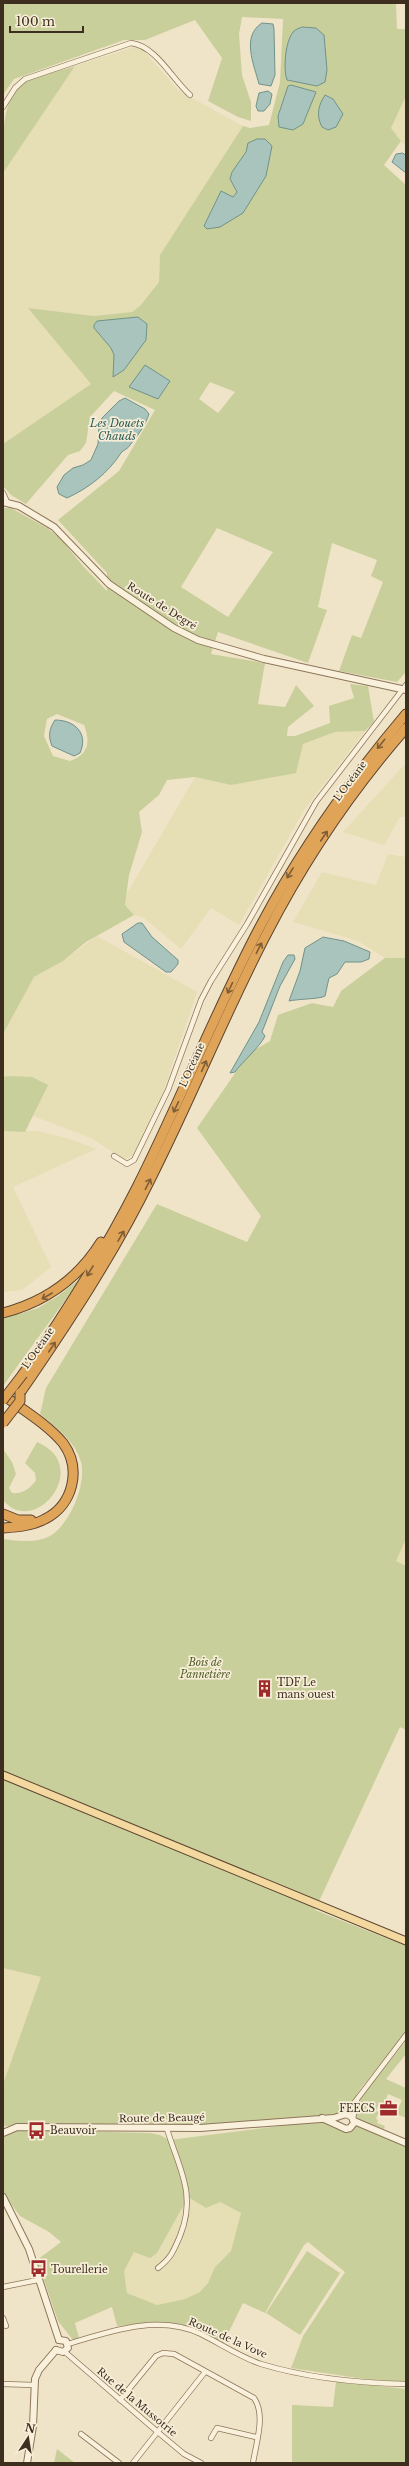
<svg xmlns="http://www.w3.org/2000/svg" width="409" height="2466" font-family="'Libre Baskerville',serif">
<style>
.farmland{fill:#e6deb5}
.green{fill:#c9cf9b;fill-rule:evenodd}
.water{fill:#a9c4bc;stroke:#6f938a}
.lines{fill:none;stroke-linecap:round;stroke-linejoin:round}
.minor-casing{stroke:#8d765c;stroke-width:6}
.tertiary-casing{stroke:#8d765c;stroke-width:8}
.primary-casing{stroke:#5b4430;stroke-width:9}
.motorway-casing{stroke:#5b4430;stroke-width:11}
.minor{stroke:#faf1dc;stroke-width:4.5}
.tertiary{stroke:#faf1dc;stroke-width:6}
.primary{stroke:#f3d9a0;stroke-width:7}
.motorway{stroke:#e0a458;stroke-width:9}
.motorway-bridge-casing{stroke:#5b4430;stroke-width:11;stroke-linecap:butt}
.motorway-bridge{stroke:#e0a458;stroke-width:9}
.oneway{stroke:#7e5d36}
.labels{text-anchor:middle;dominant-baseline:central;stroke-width:3.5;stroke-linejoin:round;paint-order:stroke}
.street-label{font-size:10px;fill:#3d2e20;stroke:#f7eed8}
.park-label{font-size:10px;font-style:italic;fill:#4d5a26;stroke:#f7eed8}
.poi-label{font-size:10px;fill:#3d2e20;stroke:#f7eed8;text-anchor:start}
.water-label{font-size:11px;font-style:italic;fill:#2f5d5a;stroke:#f7eed8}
</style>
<rect width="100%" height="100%" fill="#f0e4c8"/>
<g class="farmland">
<path d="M134,47L142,49L179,91L243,126L160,255L159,282L140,306L132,312L94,316L29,308L91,384L4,445L3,173L75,66Z"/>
<path d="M406,96V147L391,128Z"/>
<path d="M365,731L304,810L239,925L211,908L181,949L144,918L134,915L125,905L126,895L195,777L231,785L250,781L302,744L335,732Z"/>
<path d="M406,763V817H400L384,845L343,832Z"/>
<path d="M388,854L406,857V958H385L358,941L293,922L322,872L376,885Z"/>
<path d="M97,936L197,992L163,1092L133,1155L128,1158L124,1159L91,1138L33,1116L47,1085L8,1076L3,1077V1034L34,977L63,961Z"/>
<path d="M3,1131H37L67,1138L96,1149L13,1187L51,1267L22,1290L3,1292Z"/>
<path d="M406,1539V1566L396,1561Z"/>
<path d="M3,1968L41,1977L3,2084Z"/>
<path d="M188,2197L206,2208L220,2202L241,2213L231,2251L215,2267L208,2283L200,2292L185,2299L157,2305L127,2293L124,2271L134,2252Z"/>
</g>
<g class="green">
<path d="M3,3H396L397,29H406V96L391,128L401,141L384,165L406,185V672L397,682L339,671L352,635L361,638L383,582L371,576L377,560L332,543L318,607L327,610L308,663L218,632L211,654L265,663L258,704L285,707L296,685L314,706L288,727L287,736H295L330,723L329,706L354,698L350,684L368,686L374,722L365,731L335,732L303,744L296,773L231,785L195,777L167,780L159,795L139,812L142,832L129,875L125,905L134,915L86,942L63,961L34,977L3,1034V508H11L47,528L60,538L83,566L107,591V573L58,520L119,471L155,410L114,391L90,417L86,443L80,451L68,455L26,504L11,495L3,486V444L91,384L28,308L94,316L132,312L140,306L159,282L160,255L243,126L250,128L269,125L280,82L283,19L242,17L239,34L242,75L251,102V121L238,117L208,101L222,58L195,20L145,40H124L14,79L3,95ZM210,382L235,392L218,413L199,399ZM217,528L273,552L228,617L181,587ZM57,714L84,725C91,743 88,754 70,761L53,756L44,736L47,719Z"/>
<path d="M75,66L3,173C3,147 0,107 18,87C28,77 61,71 75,66Z"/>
<path d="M385,958H406V1539L396,1561L406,1566V1730L400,1727L315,1910L406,1946V2032L361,2088L348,2108L333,2119L340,2121L342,2127L353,2125L406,2143V2381H378L291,2368L303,2336L345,2272L308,2242L304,2245L265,2313L243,2303L223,2344L181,2324L150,2323L117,2326L112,2307L75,2323L79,2338L73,2340L58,2321L37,2260L61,2242L49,2232L20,2216L3,2193L4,2133L20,2130L150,2133L160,2135L169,2140L296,2124L3,2126V2084L41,1977L3,1968V1539C18,1541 34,1543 48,1537C69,1527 87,1484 81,1462C75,1441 56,1428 40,1414L46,1388L157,1204L247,1242L261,1216L197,1128L249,1053L270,1041L278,1015L312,1003L333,1007L341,991ZM188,2197L206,2208L220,2202L241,2213L231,2251L215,2267L208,2283L200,2292L185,2299L157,2305L127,2293L124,2271L134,2252L150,2258L157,2253Z"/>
<path d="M8,1076L32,1077L48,1085L25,1132L3,1131V1077Z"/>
<path d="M82,1277L3,1386V1319L38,1308L58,1296Z"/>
<path d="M37,1442C94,1466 34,1539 3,1500V1449L12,1462L16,1474L9,1488L12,1493C22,1494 30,1489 36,1480L35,1473L25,1463Z"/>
<path d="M406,2041V2054L386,2079L406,2088V2118L396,2114L402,2100L388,2094L384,2105L379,2103L376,2111L379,2112L376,2119L378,2120L377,2123L385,2126L384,2129L358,2120L356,2114L360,2098Z"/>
<path d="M307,2251L340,2273L300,2335L266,2313Z"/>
<path d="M336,2381L406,2389V2463H292V2405L333,2407Z"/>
<path d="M57,2449L75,2463H54Z"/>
</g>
<g class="water">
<path d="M262,23L273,24L274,29L275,75L271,86L259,84C254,65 241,36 262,23Z"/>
<path d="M302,27L316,28L324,35L327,70L325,82L317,86L287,80C283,69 285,40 294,31C296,29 300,28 302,27Z"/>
<path d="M291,85L316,92L303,124L293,130L279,127L278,116L288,86Z"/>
<path d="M268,91L272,94L270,104L264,111H258L256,106L259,93Z"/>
<path d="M325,95L333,99L343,114L336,127L328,130L322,127C316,115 318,106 325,95Z"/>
<path d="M257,139H265L272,146L266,176L243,213L220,227L207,229L204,226L221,191L233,197L237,192L230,179L232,172L246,152L248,143Z"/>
<path d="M403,153L406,156V173L392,162L396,154Z"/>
<path d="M138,317L147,324L146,340L124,370L113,377L114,355L111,348L94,328V325L97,321Z"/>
<path d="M145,365L170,381L158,399L129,387Z"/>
<path d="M125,398L145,409L149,414C145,426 138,435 130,445C128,449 123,450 121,453C108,473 89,488 67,498L59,494L57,487L64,475L73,468L83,465L91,460L98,444L99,425L102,418L119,401Z"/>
<path d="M55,720C74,720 89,733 80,753L74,756L52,746C48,736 49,729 55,720Z"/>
<path d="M138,923H142L152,937L178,960V964L171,972H166L124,942L122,934Z"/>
<path d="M323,937L344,941L370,952L369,959L361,962H345L337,974L329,978L325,996C321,999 297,999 289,1001L300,971L305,948Z"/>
<path d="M288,955H294L295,959L280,986L262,1032L265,1036C260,1047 243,1061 235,1072L230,1073L259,1022L283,962Z"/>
</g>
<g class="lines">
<defs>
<g id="minor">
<path d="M3,107L15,88L25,79L131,43C156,46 172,79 190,95"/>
<path d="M3,493L7,502"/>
<path d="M114,1156L127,1164L134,1160L168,1090L201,1000L211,981L247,924L316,802L406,685"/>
<path d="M345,2115L406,2035"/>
<path d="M353,2118L357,2100"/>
<path d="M158,2268C171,2258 173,2252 180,2236C197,2194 179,2169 167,2129"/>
<path d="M3,2287L38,2280"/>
<path d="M3,2318L6,2326"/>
<path d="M68,2344C111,2331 158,2314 201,2334C221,2344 240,2357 261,2364C307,2378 358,2383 406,2384"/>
<path d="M65,2352L160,2434L184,2454L201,2463"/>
<path d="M3,2384L34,2385"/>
<path d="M120,2400L156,2356L163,2353L174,2354L254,2398C266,2415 256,2443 253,2463"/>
<path d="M81,2434L119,2463"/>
<path d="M211,2438L217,2428L256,2437"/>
<path d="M133,2463L205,2372"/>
</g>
<g id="tertiary">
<path d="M3,502L19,506L54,527L109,584L174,628L198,640L264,659L406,690"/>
<path d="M354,2121L406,2143"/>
<path d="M3,2133L17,2127L200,2128L334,2118L346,2114L352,2117L354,2123L350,2128L346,2129L322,2118"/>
<path d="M3,2197L29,2249L59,2340"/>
<path d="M56,2350L63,2352L68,2348L66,2341L59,2340"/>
<path d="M27,2463L33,2426L35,2379L39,2370L56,2350"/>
</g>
<path id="primary" d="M3,1775L406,1941"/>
<g id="motorway">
<path d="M3,1313C45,1302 78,1279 101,1242"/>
<path d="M23,1374C65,1314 104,1252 137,1187C181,1100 216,1009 262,923C302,848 351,779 406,714"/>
<path d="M20,1393C68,1323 114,1254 151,1178C192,1097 225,1013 267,933C305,859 352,790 406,728"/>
<path d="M3,1395C23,1410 47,1424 63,1443C82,1469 73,1505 45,1519C32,1526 17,1527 3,1528"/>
<path d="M3,1514L18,1520H31"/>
</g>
</defs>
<use href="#minor" class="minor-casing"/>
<use href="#tertiary" class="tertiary-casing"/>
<use href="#primary" class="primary-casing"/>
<use href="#motorway" class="motorway-casing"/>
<use href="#minor" class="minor"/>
<use href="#tertiary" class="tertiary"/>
<use href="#primary" class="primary"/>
<use href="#motorway" class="motorway"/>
<defs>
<g id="motorway-bridge">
<path d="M3,1400L23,1374"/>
<path d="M3,1423L20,1401V1393"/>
</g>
</defs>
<use href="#motorway-bridge" class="motorway-bridge-casing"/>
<use href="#motorway-bridge" class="motorway-bridge"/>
</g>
<defs><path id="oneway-shaft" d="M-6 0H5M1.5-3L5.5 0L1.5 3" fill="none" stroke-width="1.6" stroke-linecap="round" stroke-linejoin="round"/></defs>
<g class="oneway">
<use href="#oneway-shaft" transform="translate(381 744) rotate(129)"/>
<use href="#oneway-shaft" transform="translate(324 836) rotate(-56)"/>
<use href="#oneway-shaft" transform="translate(290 873) rotate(121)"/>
<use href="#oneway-shaft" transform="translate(259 948) rotate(-63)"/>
<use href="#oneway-shaft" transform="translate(230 988) rotate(115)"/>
<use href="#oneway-shaft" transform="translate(204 1066) rotate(-66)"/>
<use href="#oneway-shaft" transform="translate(176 1107) rotate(115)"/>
<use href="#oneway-shaft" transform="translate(148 1184) rotate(-63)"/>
<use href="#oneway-shaft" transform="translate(121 1236) rotate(-60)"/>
<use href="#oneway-shaft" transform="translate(90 1271) rotate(121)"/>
<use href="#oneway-shaft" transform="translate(47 1296) rotate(150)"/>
<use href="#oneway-shaft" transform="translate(52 1347) rotate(-56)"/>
</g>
<defs>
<symbol id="building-bare" viewBox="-9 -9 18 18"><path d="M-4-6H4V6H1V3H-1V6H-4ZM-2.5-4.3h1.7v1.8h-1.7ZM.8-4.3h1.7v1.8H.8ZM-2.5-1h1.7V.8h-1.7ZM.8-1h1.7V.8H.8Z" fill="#9e2a2b" stroke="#f7eed8" stroke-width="2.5" paint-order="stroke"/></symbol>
<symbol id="office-bare" viewBox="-9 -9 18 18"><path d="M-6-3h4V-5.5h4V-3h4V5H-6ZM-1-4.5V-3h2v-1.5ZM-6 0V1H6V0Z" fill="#9e2a2b" stroke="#f7eed8" stroke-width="2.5" paint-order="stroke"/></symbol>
<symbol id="bus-bare" viewBox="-9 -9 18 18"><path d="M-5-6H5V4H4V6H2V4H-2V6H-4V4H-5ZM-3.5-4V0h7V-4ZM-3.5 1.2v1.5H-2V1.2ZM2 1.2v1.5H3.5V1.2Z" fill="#9e2a2b" stroke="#f7eed8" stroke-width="2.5" paint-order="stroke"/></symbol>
</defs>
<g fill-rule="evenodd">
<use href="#building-bare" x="252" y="1676" width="25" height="25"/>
<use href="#office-bare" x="376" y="2096" width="25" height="25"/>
<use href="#bus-bare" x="24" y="2118" width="25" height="25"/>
<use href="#bus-bare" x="26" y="2256" width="25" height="25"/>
</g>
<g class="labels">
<g class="street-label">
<text transform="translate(162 606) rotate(32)">Route de Degré</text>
<text transform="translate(350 781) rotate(-53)">L’Océane</text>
<text transform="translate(192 1065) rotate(-66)">L’Océane</text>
<text transform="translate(38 1348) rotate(-55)">L’Océane</text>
<text transform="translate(162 2118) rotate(-1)">Route de Beaugé</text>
<text transform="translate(228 2338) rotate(24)">Route de la Vove</text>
<text transform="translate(137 2402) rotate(40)">Rue de la Mussotrie</text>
</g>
<g class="park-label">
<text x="205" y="1662">Bois de<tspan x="205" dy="12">Pannetière</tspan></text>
</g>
<g class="poi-label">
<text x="277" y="1682">TDF Le<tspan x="277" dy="12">mans ouest</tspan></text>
<text x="375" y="2108" text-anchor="end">FEECS</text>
<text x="50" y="2130">Beauvoir</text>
<text x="51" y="2269">Tourellerie</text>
</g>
<g class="water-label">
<text x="117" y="423">Les Douets<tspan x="117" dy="13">Chauds</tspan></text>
</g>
</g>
<rect width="409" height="2466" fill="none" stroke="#3d2e20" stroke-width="8"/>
<g transform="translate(28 2438) rotate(12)" stroke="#f7eed8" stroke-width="3" paint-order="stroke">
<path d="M0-3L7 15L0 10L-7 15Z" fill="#3d2e20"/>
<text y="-6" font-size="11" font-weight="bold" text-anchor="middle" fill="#3d2e20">N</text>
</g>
<path d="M10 26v6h73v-6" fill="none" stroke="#3d2e20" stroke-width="2"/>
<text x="16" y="26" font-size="12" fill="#3d2e20" stroke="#f7eed8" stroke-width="3" paint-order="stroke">100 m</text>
</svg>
